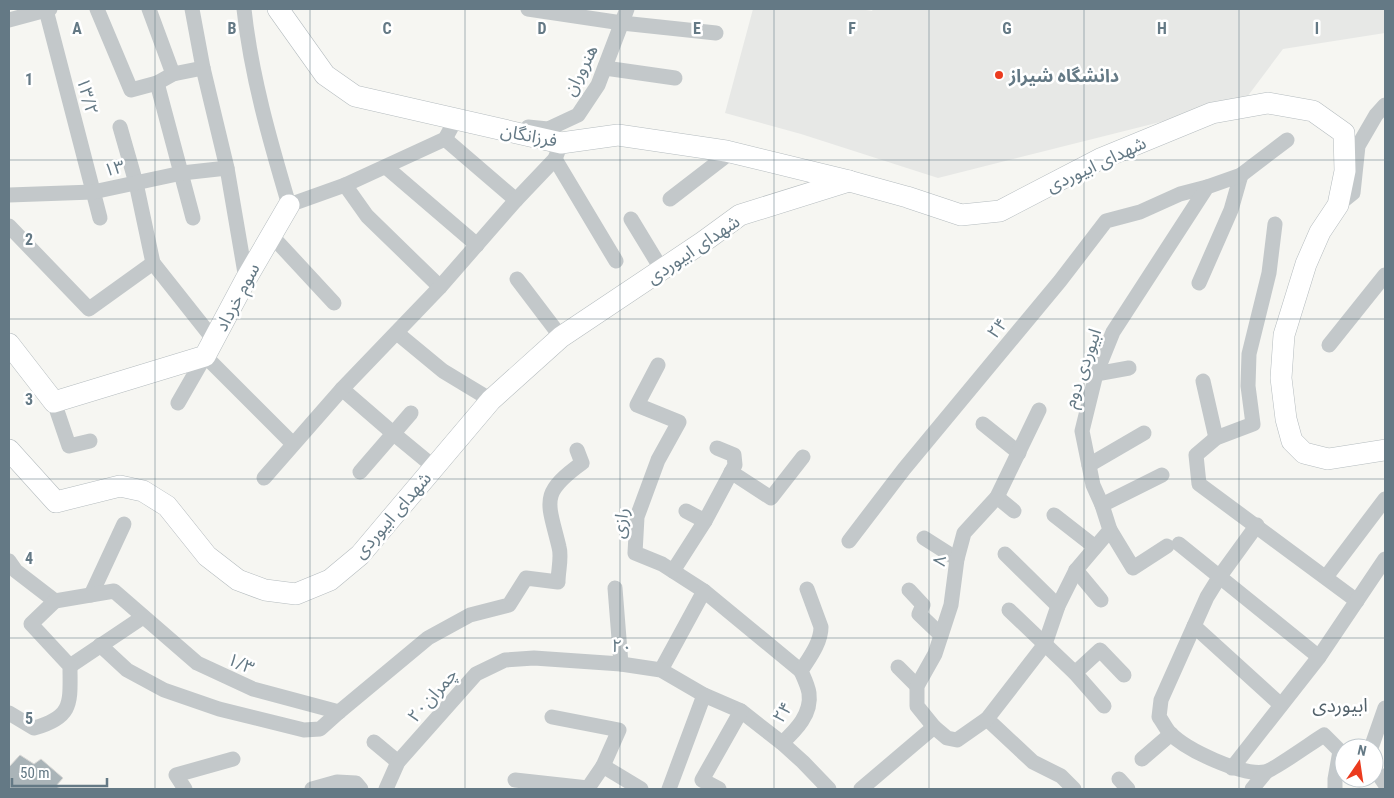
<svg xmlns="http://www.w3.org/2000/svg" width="1394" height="798" font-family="'Roboto Condensed','Noto Sans Arabic',sans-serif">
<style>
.built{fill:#e7e8e6}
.building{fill:#aab4b8;stroke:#d8d7d5}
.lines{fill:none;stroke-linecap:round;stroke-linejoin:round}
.secondary-casing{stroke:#b5bcbf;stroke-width:22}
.street{stroke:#c3c8ca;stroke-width:15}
.secondary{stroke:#fff;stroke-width:21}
.grid{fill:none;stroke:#647985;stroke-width:1;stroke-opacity:0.55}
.poi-dot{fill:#eb3b1e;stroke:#fff;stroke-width:2}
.labels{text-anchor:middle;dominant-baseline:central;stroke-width:5;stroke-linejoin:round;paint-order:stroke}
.street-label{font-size:18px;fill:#647985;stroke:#fff}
.poi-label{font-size:18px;font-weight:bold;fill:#647985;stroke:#fff;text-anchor:start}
.neighbourhood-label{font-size:19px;fill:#52616a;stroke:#fff}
.grid-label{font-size:16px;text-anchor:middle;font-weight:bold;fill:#647985;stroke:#fff;stroke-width:5;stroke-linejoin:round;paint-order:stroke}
</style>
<rect width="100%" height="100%" fill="#f6f6f2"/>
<path class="built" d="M753,9H860L872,11L873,9H1385V33L1283,49L1244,101L938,178L801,134L725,113Z"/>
<path class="building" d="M20,755L34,764L41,759L63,778L56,786L61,789H9V767Z"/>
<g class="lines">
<defs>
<g id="secondary">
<path d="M278,9L325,75L355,96L561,143L618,135L726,151L849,181L907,197L961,215L1000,211L1100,159L1212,113L1268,103L1313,111L1344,133L1345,171L1338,205L1320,232L1306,264L1284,335L1281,378L1286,419L1292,441L1304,453L1328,459L1385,450"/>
<path d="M9,344L54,402L205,356L246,279L289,205"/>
<path d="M9,450L56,502L120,486L143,491L167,506L207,556L238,580L265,590L296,594L330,580L360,555L491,400L561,337L703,242L740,215L849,181"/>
</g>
</defs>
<use href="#secondary" class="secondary-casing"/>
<g class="street">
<path d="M97,9L131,90L157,83L173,74L203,68"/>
<path d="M149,9L173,74"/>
<path d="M192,9L203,68L227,168L246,279"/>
<path d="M244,9C251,75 270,141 289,205L345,185L445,139L456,119L465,120"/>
<path d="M528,9L622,23L716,33"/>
<path d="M46,10L100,218"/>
<path d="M9,20L50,9"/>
<path d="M605,68L675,78"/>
<path d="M157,83L193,218"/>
<path d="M120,127L136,183L153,263L214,340"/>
<path d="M528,127L548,129L578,115L598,85L627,9"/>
<path d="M445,139L516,200"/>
<path d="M555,159L616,261"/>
<path d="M386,167L477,245"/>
<path d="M345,185L367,216L440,287"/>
<path d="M9,195L93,192L182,173L227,168"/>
<path d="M670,199L731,152"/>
<path d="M1338,205L1353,193L1358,146L1376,115L1385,105"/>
<path d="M631,219L662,270"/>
<path d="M1275,224L1269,273L1249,354L1248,386L1253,424L1216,438L1196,455L1199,484L1357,601"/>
<path d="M9,226L89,309L153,263"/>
<path d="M271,235L334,303"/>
<path d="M517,279L561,337"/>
<path d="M1199,283L1231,210L1241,175"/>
<path d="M397,333L443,371L491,400"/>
<path d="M1329,345L1385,275"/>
<path d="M658,365L637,405L679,422L658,460L637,517L635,553L662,564L704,591L801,671"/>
<path d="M1096,374L1129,368"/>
<path d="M1203,381L1216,438"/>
<path d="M342,389L394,434L434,467"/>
<path d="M54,402L69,446L90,441"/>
<path d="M178,403L205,356L293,444"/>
<path d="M983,424L1019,453"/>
<path d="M1089,465L1144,433"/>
<path d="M360,472L411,413"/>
<path d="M731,472L771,498L803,457"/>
<path d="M264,478L342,389L440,287L516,200L555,159L561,143"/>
<path d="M997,497L1014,511"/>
<path d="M1102,505L1162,475"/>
<path d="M686,511L705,521"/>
<path d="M1054,515L1095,547"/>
<path d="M1257,525L1220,576L1207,597L1161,700L1159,717C1163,722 1166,729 1170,733C1186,750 1242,776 1265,772C1272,771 1314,741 1324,735L1340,751L1335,779V789"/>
<path d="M1110,530L1133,568L1167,546"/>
<path d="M924,538L957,559"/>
<path d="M849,541L904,469L1060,281L1106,221L1140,212L1180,194L1207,187"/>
<path d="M1179,544L1319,657"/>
<path d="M1005,554L1058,606"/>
<path d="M9,561L16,571L55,601"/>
<path d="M1076,570L1101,600"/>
<path d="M673,571L705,521L735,465L734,455L717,448"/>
<path d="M1326,577L1385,499"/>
<path d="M615,588L621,664"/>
<path d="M909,590L923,605L919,614L941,635"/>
<path d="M91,595L124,524"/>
<path d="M55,601L114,591L197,663L253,689L339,712"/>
<path d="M1009,610L1075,673L1104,706"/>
<path d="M1194,626L1281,705"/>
<path d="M100,645L127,670L164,690L219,709L304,730L320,729L339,712L428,638L470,615L509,605L526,578L558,582C558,571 562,557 559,547C548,501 539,494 582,463L577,450"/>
<path d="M70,666L143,617"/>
<path d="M898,667L917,686"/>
<path d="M661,670L704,591"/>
<path d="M1075,673L1100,650L1124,675"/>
<path d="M9,713L34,728C74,717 70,702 70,666L31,624L55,601"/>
<path d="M987,719L1033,762L1061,776L1074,789"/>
<path d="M934,727L917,706V686L935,654L951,605L957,559L964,533L997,497L1039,410"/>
<path d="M374,742L398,762"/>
<path d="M782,743C796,730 812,714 809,693C808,686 804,678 801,671C809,658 821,643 821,627L807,589"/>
<path d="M1371,748L1385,708"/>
<path d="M1142,759L1171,734"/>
<path d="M603,766L641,789"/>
<path d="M1232,768L1319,657L1385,559"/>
<path d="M1374,768L1385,784"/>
<path d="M1119,779L1128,789"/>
<path d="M515,780L588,788L603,766L619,730L552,717"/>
<path d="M185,789L176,775L233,759"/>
<path d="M312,789L337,782L356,783L361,789"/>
<path d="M386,789L398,762L476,674L505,660L534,658L621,664L661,670L704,695L741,711L782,743L803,762L829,789"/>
<path d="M669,789L704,695"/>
<path d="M719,789L702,780L741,711"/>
<path d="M861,789L934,727L947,738L957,740L987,719L1045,644L1058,606L1076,570L1110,530L1102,505L1093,485L1082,431L1096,374L1113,332L1207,187L1241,175L1287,140"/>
<path d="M1252,789L1266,772"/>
</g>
<use href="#secondary" class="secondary"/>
</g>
<path class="grid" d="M155,9V789M310,9V789M465,9V789M620,9V789M774,9V789M929,9V789M1084,9V789M1239,9V789M9,160H1385M9,319H1385M9,479H1385M9,638H1385"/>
<circle class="poi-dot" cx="999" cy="75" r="5"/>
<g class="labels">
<g class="street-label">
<text transform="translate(580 70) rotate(-63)">هنروران</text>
<text transform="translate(88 96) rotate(75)">۱۳/۲</text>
<text transform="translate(529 135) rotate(11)">فرزانگان</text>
<text transform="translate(1096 164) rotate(-25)">شهدای ابیوردی</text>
<text transform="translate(114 168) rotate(-12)">۱۳</text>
<text transform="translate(693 249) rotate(-34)">شهدای ابیوردی</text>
<text transform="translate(237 297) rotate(-62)">سوم خرداد</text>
<text transform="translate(997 328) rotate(-50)">۲۴</text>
<text transform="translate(1082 368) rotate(-71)">ابیوردی دوم</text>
<text transform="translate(392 515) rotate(-49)">شهدای ابیوردی</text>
<text transform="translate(620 523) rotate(-81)">رازی</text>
<text transform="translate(939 561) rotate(-81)">۸</text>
<text transform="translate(622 646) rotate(6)">۲۰</text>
<text transform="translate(241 663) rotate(24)">۱/۳</text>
<text transform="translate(432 695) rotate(-49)">چمران۲۰</text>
<text transform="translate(782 712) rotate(-56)">۲۴</text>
</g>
<g class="poi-label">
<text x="1009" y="75">دانشگاه شیراز</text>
</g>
<g class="neighbourhood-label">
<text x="1340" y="705">ابیوردی</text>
</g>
</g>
<g class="grid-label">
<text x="77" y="34">A</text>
<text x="232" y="34">B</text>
<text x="387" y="34">C</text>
<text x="542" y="34">D</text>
<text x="697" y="34">E</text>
<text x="852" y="34">F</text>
<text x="1007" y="34">G</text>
<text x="1162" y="34">H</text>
<text x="1317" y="34">I</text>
<text x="29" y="85">1</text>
<text x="29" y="245">2</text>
<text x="29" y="405">3</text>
<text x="29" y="564">4</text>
<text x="29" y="724">5</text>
</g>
<rect width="1394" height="798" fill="none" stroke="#647985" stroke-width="20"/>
<g transform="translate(1359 763) rotate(13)"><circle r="24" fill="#ffffff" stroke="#c1c9ce"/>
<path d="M0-4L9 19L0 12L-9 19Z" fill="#eb3b1e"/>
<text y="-8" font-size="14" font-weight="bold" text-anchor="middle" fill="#647985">N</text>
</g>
<path d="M12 778v8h95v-8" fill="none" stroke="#647985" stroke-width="2.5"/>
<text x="20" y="778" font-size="15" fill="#647985" stroke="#ffffff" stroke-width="4" paint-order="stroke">50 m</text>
</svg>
